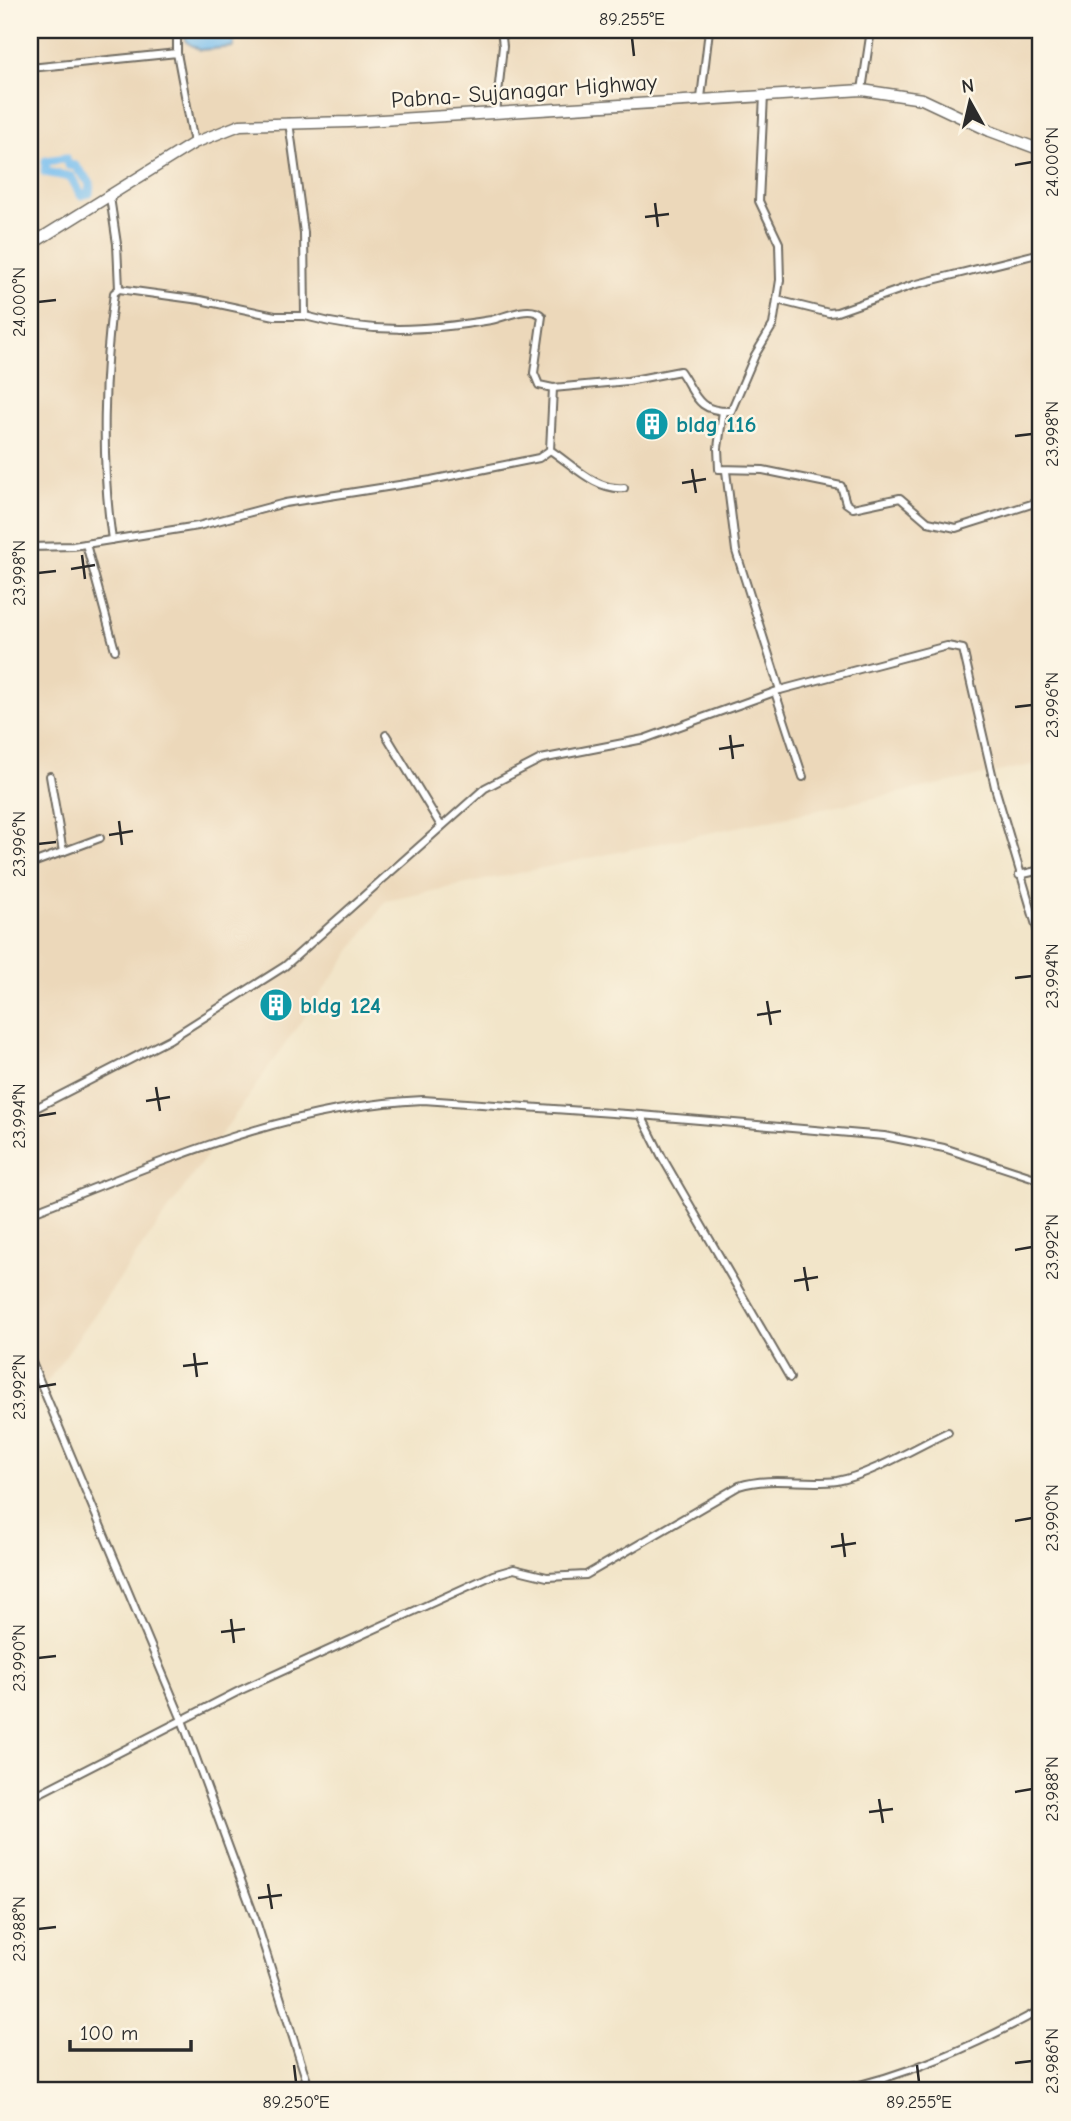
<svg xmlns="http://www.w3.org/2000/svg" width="1071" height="2121" font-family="'Comic Neue',sans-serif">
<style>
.built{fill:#ecd8ba}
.water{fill:#77beef;stroke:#51748d;stroke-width:2}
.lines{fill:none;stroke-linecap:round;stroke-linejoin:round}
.canal{stroke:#77beef;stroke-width:9}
.street-casing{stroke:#716c62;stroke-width:10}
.primary-casing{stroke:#716c62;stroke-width:13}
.street{stroke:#fff;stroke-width:6}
.primary{stroke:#fff;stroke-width:10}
.ticks{fill:none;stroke:#2b2b2b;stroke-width:2.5}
.labels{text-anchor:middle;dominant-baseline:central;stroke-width:5;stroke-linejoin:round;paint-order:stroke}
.street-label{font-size:23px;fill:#2b2b2b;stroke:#fcf5e5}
.culture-label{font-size:23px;font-weight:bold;fill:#0d838f;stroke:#fcf5e5;text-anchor:start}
.neatline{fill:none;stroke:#2b2b2b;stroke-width:2.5}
.ticks-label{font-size:18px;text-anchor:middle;fill:#2b2b2b}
</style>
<rect width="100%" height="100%" fill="#fcf5e5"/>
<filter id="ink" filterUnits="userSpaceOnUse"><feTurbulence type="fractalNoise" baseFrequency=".0143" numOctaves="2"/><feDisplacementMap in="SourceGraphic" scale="14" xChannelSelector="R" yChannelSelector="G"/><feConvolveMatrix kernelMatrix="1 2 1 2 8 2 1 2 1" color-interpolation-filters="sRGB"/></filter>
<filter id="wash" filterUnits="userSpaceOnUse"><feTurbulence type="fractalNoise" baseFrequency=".00686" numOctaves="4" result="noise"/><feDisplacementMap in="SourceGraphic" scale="28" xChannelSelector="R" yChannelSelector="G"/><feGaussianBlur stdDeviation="1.57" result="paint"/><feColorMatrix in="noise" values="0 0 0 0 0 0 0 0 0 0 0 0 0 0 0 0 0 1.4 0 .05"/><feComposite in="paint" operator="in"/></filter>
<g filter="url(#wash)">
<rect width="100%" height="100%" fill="#f2e5c9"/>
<path class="built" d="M30,30H1041V763L386,901L30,1406Z"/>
<path class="water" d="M185,30H236L233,47L200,50L186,42Z"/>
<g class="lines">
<path class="canal" d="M66,158L68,165L75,166L90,183L89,193L81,195L71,177L45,172L46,161Z"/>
</g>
</g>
<g filter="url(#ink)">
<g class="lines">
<defs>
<g id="street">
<path d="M177,30V53"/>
<path d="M30,68L177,53L194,143"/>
<path d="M862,90L871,30"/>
<path d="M701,98L709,30"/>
<path d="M496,113L503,46L501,30"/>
<path d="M110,197L117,244L119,289L114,293C103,371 101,462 112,540"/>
<path d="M119,289L200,300L275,316H305"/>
<path d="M777,300L829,313L837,312L913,285L1041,253"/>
<path d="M553,388L628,381L680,371C696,394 696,412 731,411L755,355L773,325L780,280L779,243L759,201L764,95"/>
<path d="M723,411L718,448L719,469L763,470L841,486L846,503L853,508L900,498L928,522L956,528L1041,501"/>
<path d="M550,450C572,464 596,491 624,488"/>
<path d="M726,471L736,551L780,690L947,646L963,649L996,791L1041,942"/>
<path d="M86,544L115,650"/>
<path d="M30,547L73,546L198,526L285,503L431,480L539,458L550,450L553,388L539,385L534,373L542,316C530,304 506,317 491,320C425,331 370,334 305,316L304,233L289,122"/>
<path d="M775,692L803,777"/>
<path d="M386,735L441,826"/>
<path d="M50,776L63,852"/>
<path d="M30,864L100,838"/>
<path d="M1019,875L1041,870"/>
<path d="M30,1111L170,1039L285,966L485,788L541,759L644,739L780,690"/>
<path d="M641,1115L662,1157L790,1378"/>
<path d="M30,1213C158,1164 283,1106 423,1100L641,1115L884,1136L944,1148L1041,1180"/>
<path d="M30,1358L182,1720L256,1921L310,2091"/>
<path d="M30,1798L241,1690L493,1575L514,1569L547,1577L586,1575L739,1486C771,1476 804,1485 837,1481C868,1476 918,1446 948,1432"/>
<path d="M834,2091C908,2076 975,2045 1041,2010"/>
</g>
<path id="primary" d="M30,245L194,143L240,125L349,122L862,90L922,99L990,131L1041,150"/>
</defs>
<use href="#street" class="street-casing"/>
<use href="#primary" class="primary-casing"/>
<use href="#street" class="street"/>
<use href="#primary" class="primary"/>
</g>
</g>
<path class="ticks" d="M632,38L634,56M1015,165L1032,162M655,203L658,227M645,217L669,214M38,302L56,300M1015,436L1032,434M692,469L696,493M682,483L706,479M82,555L85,579M71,569L95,565M38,573L56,571M1015,707L1032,705M730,735L733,759M719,749L744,745M119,821L122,845M109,835L133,831M38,844L56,842M1015,978L1032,976M767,1001L771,1025M757,1015L781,1011M156,1087L160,1111M146,1101L170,1097M38,1116L56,1113M1015,1250L1032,1247M804,1267L808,1291M794,1281L818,1277M194,1353L197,1377M183,1366L208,1363M38,1387L56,1384M1015,1521L1032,1518M842,1533L845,1557M831,1547L856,1543M231,1619L234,1643M221,1632L245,1629M38,1658L56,1656M1015,1792L1032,1789M879,1799L883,1823M869,1812L893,1809M268,1884L272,1909M258,1898L282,1895M38,1929L56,1927M1015,2063L1032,2061M294,2065L296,2082M917,2065L919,2082"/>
<defs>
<symbol id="building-disc" viewBox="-11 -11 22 22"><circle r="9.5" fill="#0f9aa8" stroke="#fcf5e5"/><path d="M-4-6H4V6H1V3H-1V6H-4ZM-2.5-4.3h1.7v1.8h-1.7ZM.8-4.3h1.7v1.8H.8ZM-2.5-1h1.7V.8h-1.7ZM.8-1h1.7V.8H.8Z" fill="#fff"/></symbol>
</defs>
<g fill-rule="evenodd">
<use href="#building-disc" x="633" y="405" width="38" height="38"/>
<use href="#building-disc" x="257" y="986" width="38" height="38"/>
</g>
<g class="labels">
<g class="street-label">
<text transform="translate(524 91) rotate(-4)">Pabna- Sujanagar Highway</text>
</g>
<g class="culture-label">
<text x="676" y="424">bldg 116</text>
<text x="300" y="1005">bldg 124</text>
</g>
</g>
<rect width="1071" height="2121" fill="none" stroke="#fcf5e5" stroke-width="77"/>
<g transform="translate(970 102) rotate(352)" stroke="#fcf5e5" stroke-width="5" paint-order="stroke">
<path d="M0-5L12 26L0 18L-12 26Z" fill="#2b2b2b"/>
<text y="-10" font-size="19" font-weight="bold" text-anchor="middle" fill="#2b2b2b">N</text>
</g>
<path d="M70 2040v10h121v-10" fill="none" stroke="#2b2b2b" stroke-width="3.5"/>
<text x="80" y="2040" font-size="21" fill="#2b2b2b" stroke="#fcf5e5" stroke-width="5" paint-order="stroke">100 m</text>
<rect x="38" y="38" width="994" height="2044" class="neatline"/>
<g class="ticks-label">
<text x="632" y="25">89.255°E</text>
<text transform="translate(1052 162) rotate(-90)" y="6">24.000°N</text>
<text transform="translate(19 302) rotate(-90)" y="6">24.000°N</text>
<text transform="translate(1052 434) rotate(-90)" y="6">23.998°N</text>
<text transform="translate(19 573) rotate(-90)" y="6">23.998°N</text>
<text transform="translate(1052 705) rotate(-90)" y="6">23.996°N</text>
<text transform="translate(19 844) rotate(-90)" y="6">23.996°N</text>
<text transform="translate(1052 976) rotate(-90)" y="6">23.994°N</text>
<text transform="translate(19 1116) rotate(-90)" y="6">23.994°N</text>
<text transform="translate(1052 1247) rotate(-90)" y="6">23.992°N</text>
<text transform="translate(19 1387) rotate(-90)" y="6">23.992°N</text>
<text transform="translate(1052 1518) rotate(-90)" y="6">23.990°N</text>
<text transform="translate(19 1658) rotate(-90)" y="6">23.990°N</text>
<text transform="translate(1052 1789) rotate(-90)" y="6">23.988°N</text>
<text transform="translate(19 1929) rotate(-90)" y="6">23.988°N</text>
<text transform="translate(1052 2061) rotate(-90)" y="6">23.986°N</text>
<text x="296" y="2108">89.250°E</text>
<text x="919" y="2108">89.255°E</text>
</g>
</svg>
